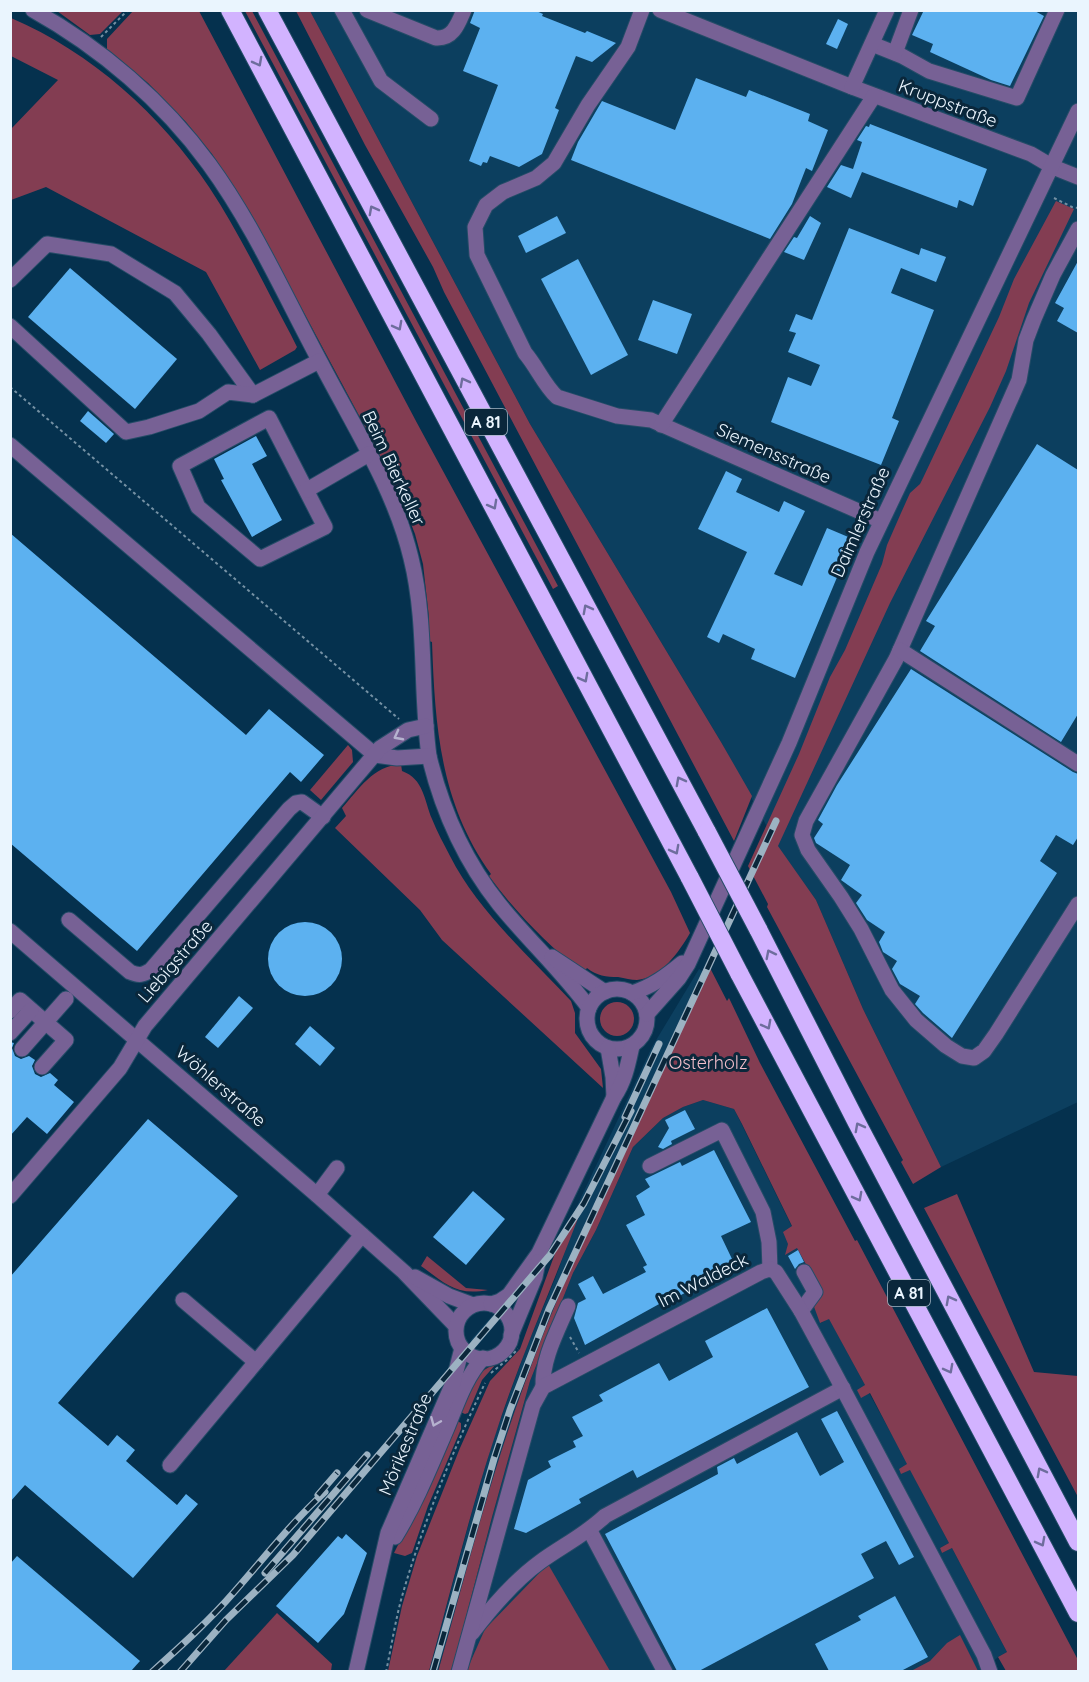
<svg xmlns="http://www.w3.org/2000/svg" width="1089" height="1682" font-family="Quicksand,sans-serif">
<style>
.built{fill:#0c3f5f}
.green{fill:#833d52}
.building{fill:#5cb1f0}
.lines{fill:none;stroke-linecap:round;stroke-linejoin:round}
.minor-casing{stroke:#254c67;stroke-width:17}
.highway-casing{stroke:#254c67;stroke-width:20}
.path{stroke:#7591a4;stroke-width:2;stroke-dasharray:3 3;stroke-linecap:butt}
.minor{stroke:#776195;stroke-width:15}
.highway{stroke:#d2b3ff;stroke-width:18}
.rail-casing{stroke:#9cb2c2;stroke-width:7}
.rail{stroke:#0a273b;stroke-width:4.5;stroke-dasharray:14;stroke-linecap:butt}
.highway-bridge-casing{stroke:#254c67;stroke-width:20;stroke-linecap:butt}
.highway-bridge{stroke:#d2b3ff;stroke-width:18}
.oneway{stroke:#6e6d9d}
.oneway2{stroke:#b6b2cf}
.labels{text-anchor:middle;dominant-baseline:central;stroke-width:6;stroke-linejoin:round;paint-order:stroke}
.shield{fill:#0a273b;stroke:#a7b7c4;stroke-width:1.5}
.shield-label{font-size:16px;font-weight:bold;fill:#eaf5fe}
.street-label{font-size:18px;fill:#eaf5fe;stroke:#0a273b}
.park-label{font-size:18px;fill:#f2beca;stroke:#0a273b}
</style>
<rect width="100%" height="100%" fill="#05314e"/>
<g class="built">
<path d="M310,11H1078V1102L941,1167L863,1009L816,900L778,847L721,742L530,424Z"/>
<path d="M699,969L707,974L558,1298L523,1386L487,1501L438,1671L429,1672L473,1508L494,1437L527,1346L555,1279L578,1216L570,1227L568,1225L652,1047Z"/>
<path d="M703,1100L734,1109L742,1125L792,1227L786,1254L797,1247L820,1290L821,1323L829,1318L865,1385L860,1397L869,1393L908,1464L901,1474L910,1469L949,1543L940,1548L942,1553L952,1548L1007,1652L998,1657L982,1672H452L492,1517L530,1381L573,1273L596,1230L633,1147L663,1118L683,1107Z"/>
<path d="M492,1316L498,1321L477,1346L474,1344L470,1341Z"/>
</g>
<g class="green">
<path d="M57,11H123L100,34L90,35Z"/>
<path d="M133,11H199L417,423L671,892L690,933C679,952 661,978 637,980C631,980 625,978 618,977C606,977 597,976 587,968L583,973C547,944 516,913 489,876L491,874C440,803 435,726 432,642L429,641V618L423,564L415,534L402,501L363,423L250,212L212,154L186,122L148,83L107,49V39Z"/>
<path d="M245,11H252L558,586L553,589Z"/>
<path d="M296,11H310L530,424L721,742L752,796L734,841L444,292L433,267L365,145Z"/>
<path d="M11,18C91,52 161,115 209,187C240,234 264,285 291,335L297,347L295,350L260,370L206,272L46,187L11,200V129L58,80L11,56Z"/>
<path d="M1056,201L1074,209L1029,303L1006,371L990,407L890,603L778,846L816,900L863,1009L941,1167L913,1184L901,1162L903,1160L767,907L768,904L748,866L799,754L830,677L845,650L882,564L887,545L901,513L910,493L920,484L923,478L999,317L1014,279Z"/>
<path d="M348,745L352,750L353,762L321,800L310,790Z"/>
<path d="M401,764L402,771C424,779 424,800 432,819C437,832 444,844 450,856C477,910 530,957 571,1001L575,1013V1033L601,1069L603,1088L442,940L420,910L335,828L346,816L342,808C359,789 373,766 401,764Z"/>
<path d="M709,966L727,1001L729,998L760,1063L855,1241L857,1240L1078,1660V1671H1006L998,1657L1007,1652L952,1548L942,1553L940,1548L949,1543L910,1470L901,1474L899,1469L907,1464L870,1393L861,1398L857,1390L865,1385L829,1319L820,1323L813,1304L820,1290L797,1248L785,1255L788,1244L783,1232L792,1226L742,1124L734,1109L703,1100L683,1107L663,1118L633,1147L596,1230L573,1273L530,1381L492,1517L452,1671L438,1672C465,1576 490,1478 524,1385C576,1242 647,1104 709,966Z"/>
<circle cx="617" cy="1019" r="17"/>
<path d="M957,1194L1034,1372L1078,1376V1497L924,1208Z"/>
<path d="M580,1213C552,1288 518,1362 494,1439C469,1515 450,1594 429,1671H388L402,1606L417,1556L460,1448L490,1381L520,1349L557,1248Z"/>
<path d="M427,1256L466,1288L488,1290C456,1296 446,1284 421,1266Z"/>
<path d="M496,1364L482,1380L468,1413L465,1414L458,1411C466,1392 475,1371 496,1364Z"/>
<path d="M455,1420L461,1423V1429L428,1506L412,1553L405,1556L394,1553L421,1499Z"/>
<path d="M548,1564L610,1671L466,1672L485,1629Z"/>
<path d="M277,1613L332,1664L331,1671H224Z"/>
<path d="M960,1635L978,1671H911L930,1661L947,1643Z"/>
</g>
<g class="building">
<path d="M475,10H534L543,14L542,16L585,33L587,31L616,43L592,62L576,56L555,108L559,110L542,154L519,167L490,156L487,163L483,162L481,166L469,161L498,85L463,71L480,28L470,23Z"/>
<path d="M924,10H1033L1044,16L1010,86L991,80L930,52L933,44L912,35Z"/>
<path d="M838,19L848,24L837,49L826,44Z"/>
<path d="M696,78L746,97L749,90L810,114L808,121L828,130L812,171L806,168L792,204L770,239L571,160L578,142L602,101L675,130Z"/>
<path d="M870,124L987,169L973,206L959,200L957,208L862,172L851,198L827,187L841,165L853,169L862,142L857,140L866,126L869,127Z"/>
<path d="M557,216L566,233L526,253L518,236Z"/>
<path d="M810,216L821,223L804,260L784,252L794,237L797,238Z"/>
<path d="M849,228L919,255L921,248L946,257L936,282L901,268L891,293L934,310L892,418L899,421L881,465L771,422L788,377L811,386L820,365L788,352L796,333L789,331L796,314L812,320Z"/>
<path d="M578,259L628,355L591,375L541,279Z"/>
<path d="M1078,261V333L1057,321L1064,308L1055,303Z"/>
<path d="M70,268L177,359L135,409L28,317Z"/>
<path d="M653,300L692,314L677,354L638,340Z"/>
<path d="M88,411L114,434L106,443L80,421Z"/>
<path d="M256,436L267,456L252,464L282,520L252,537L221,480L224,479L214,459Z"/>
<path d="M1037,444L1078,470V714L1061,742L920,651L935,626L926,621Z"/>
<path d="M726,471L742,479L736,492L779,512L784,501L805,511L774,574L802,586L827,528L853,539L795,678L751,659L755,649L723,634L719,643L707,637L747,552L698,529Z"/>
<path d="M10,533L246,735L269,709L324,755L301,782L290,772L137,951L10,843Z"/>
<path d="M911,669L1073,772L1078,774V837L1073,845L1056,835L1040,861L1057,873L952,1038L923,1013L915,1004L920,996L900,984L892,969L897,961L883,952L879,942L885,932L867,920L856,903L862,895L841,880L850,865L816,843L814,838L823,824L818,820L837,785Z"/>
<circle cx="305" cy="959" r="37"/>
<path d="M239,996L253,1008L218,1048L205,1037Z"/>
<path d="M310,1026L335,1048L320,1066L295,1044Z"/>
<path d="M10,1042L14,1043L12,1048L15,1056L21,1059L29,1056L35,1060L32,1066L35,1074L41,1077L50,1073L58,1080L54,1085L74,1102L47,1134L27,1117L10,1136Z"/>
<path d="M685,1110L695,1129L671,1141L672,1144L663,1149L658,1147L669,1128L665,1120Z"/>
<path d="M148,1119L238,1196L58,1403L108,1446L117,1435L135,1450L126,1461L177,1505L186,1494L198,1504L133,1578L25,1485L10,1502V1277Z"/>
<path d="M714,1150L751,1222L721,1236L732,1259L729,1260L732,1265L699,1283L700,1285L662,1305L661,1303L585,1345L574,1318L578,1303L586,1299L578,1284L593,1276L603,1294L646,1272L643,1267L647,1265L626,1225L645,1215L636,1196L650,1187L645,1179L680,1162L682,1166Z"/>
<path d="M473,1191L505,1219L466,1265L433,1237Z"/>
<path d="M798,1250L804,1262L799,1264L795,1269L788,1256Z"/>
<path d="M767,1308L809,1387L637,1478L633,1470L579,1499L581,1503L526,1533L514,1529L528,1480L551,1467L548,1461L576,1447L573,1441L583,1436L572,1417L603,1401L599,1395L659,1363L669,1381L713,1357L705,1341Z"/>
<path d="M837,1411L914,1557L899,1565L886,1541L861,1554L874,1578L699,1671H677L605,1534L718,1474L717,1467L734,1458L737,1464L797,1432L820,1476L844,1462L821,1419Z"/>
<path d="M346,1534L367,1553L344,1614L318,1643L276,1606L338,1536L342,1539Z"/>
<path d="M17,1556L140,1661L131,1671H10V1564Z"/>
<path d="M895,1596L928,1657L901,1671H829L815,1644L861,1620L858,1616Z"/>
</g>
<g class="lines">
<defs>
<g id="minor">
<path d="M33,10C101,48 163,101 209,164C255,227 287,301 324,369C356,430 395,491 411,558C427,622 420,690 429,756C442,810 464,860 499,904C528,940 562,971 589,1008"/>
<path d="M342,10L381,81L431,119"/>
<path d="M367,10L436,38C453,39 458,24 464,10"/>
<path d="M642,10L628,47L588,105L554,163L536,178L503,192L486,205L475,227L477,255L525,353C537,367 544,385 557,397L617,416L651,420L881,521"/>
<path d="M660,10L852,87L1031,154L1053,167L1078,177"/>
<path d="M872,44L902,56L929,71L1017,98L1057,10"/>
<path d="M895,53L911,10"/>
<path d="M852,87L887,10"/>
<path d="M1078,229L1053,275L1034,319L1026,340L1019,380L896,659L806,821L802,835L808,850L841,897L861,929L892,990L916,1020L946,1046L962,1056L974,1058L984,1051L996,1034L1078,904"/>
<path d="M10,280L47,244L111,254L175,293L209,334L253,395"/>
<path d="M10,326L126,432L149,427L199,411L228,392L253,395L319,361"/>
<path d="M269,418L325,527L260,559L198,507L180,466Z"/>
<path d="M661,425L874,96"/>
<path d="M10,445L375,755"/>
<path d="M307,490L369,454"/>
<path d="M900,650L1078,764"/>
<path d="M375,755L397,758L429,756"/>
<path d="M69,920L130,972C139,976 143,975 151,970L289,809L296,803L302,802L323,817"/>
<path d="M10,931L317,1195L404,1272L456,1326"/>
<path d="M552,957L605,992"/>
<circle cx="617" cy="1019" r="30"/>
<path d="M632,993C653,986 666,976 682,963"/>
<path d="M10,1011L20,1000L66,1040L42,1067"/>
<path d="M647,1014L679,978L688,964L789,743L867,552L1078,111"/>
<path d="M10,1033L31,1010"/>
<path d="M608,1048L613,1077L614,1097"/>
<path d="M22,1049L66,999"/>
<path d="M650,1166L722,1130L763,1212L769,1242L770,1269"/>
<path d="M317,1195L337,1168"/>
<path d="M10,1196L120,1068L145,1026L380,748L408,730L426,726"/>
<path d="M415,1277L449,1296L473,1305"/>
<path d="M183,1300L256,1362"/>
<circle cx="484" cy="1331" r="28"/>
<path d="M491,1304L500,1301L509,1295L539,1253L614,1097C625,1081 628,1064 632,1046"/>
<path d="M801,1311L815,1292L804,1272"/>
<path d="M511,1335L535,1277L538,1262"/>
<path d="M543,1387C542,1359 557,1332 568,1306"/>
<path d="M170,1465L362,1235"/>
<path d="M590,1531L665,1672"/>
<path d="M395,1537C416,1503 431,1465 447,1428C457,1404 465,1378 483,1358"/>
<path d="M472,1633C491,1608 514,1581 540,1562C562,1546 585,1535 605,1516L843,1388"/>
<path d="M356,1672L388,1533L453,1383L462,1348"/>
<path d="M459,1672L533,1405L543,1387L761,1272L770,1269L776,1272L801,1311L834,1372L984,1655L990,1672"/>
</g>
<g id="highway">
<path d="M230,10L690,878"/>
<path d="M267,10L707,832"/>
<path d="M758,929L857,1123L1078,1542"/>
<path d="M739,973L1078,1613"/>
</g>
</defs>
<use href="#minor" class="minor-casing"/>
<use href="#highway" class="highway-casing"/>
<g class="path">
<path d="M101,37L128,10"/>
<path d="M1054,198L1072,207L1078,208"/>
<path d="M10,387L399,719"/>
<path d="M570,1337L579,1353"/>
<path d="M491,1373L508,1359L518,1349"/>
<path d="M386,1672C391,1648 395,1623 401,1600C422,1525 452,1453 485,1383"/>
</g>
<use href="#minor" class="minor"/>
<use href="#highway" class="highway"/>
<defs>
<g id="rail">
<path d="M625,1117L659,1044"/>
<path d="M318,1495L337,1473"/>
<path d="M265,1573L367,1455"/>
<path d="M152,1672C181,1646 210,1620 235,1591C265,1557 292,1522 325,1492"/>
<path d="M180,1672L226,1620L293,1555L550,1255L584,1203L631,1111"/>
<path d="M433,1672L494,1459L510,1410L549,1309L776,821"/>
</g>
</defs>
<use href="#rail" class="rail-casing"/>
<use href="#rail" class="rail"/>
<defs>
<g id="highway-bridge">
<path d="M707,832L758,929"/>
<path d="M690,878L739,973"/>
</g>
</defs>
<use href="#highway-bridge" class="highway-bridge-casing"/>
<use href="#highway-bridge" class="highway-bridge"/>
</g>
<defs><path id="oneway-chevron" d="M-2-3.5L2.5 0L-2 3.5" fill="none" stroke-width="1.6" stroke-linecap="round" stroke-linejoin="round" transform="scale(1.5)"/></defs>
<g class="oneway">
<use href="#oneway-chevron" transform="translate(258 62) rotate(62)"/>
<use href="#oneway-chevron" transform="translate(373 210) rotate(-118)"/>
<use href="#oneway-chevron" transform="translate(398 326) rotate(62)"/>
<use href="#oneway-chevron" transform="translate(464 382) rotate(-118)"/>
<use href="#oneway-chevron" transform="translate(493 505) rotate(61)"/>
<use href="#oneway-chevron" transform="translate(587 609) rotate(-118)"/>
<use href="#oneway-chevron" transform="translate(584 678) rotate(62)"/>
<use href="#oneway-chevron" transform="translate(680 781) rotate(-118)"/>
<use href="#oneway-chevron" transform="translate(675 850) rotate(62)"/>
<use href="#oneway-chevron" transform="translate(770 954) rotate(-117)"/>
<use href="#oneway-chevron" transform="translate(767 1025) rotate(62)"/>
<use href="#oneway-chevron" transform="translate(859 1127) rotate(-118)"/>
<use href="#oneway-chevron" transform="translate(858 1197) rotate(62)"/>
<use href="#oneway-chevron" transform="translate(950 1300) rotate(-118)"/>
<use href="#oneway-chevron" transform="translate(949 1369) rotate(62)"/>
<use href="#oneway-chevron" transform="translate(1041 1472) rotate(-118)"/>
<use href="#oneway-chevron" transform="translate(1041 1542) rotate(62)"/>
</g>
<g class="oneway2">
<use href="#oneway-chevron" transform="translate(398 736) rotate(152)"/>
<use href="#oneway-chevron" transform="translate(435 1422) rotate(113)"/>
</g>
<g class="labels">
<g class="shield">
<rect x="465" y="409" width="42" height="26" rx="4.5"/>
<rect x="888" y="1280" width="42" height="26" rx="4.5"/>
</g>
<g class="shield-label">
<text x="486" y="422">A 81</text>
<text x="909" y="1293">A 81</text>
</g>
<g class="street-label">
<text transform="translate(948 103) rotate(21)">Kruppstraße</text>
<text transform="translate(774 453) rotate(24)">Siemensstraße</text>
<text transform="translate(394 468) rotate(65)">Beim Bierkeller</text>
<text transform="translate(860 522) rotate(-66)">Daimlerstraße</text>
<text transform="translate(175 961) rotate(-49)">Liebigstraße</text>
<text transform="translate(221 1086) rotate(41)">Wöhlerstraße</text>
<text transform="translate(703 1280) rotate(-27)">Im Waldeck</text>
<text transform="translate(405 1444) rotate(-67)">Mörikestraße</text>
</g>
<g class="park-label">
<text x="708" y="1062">Osterholz</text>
</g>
</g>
<rect width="1089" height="1682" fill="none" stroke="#eaf5fe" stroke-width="24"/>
</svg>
